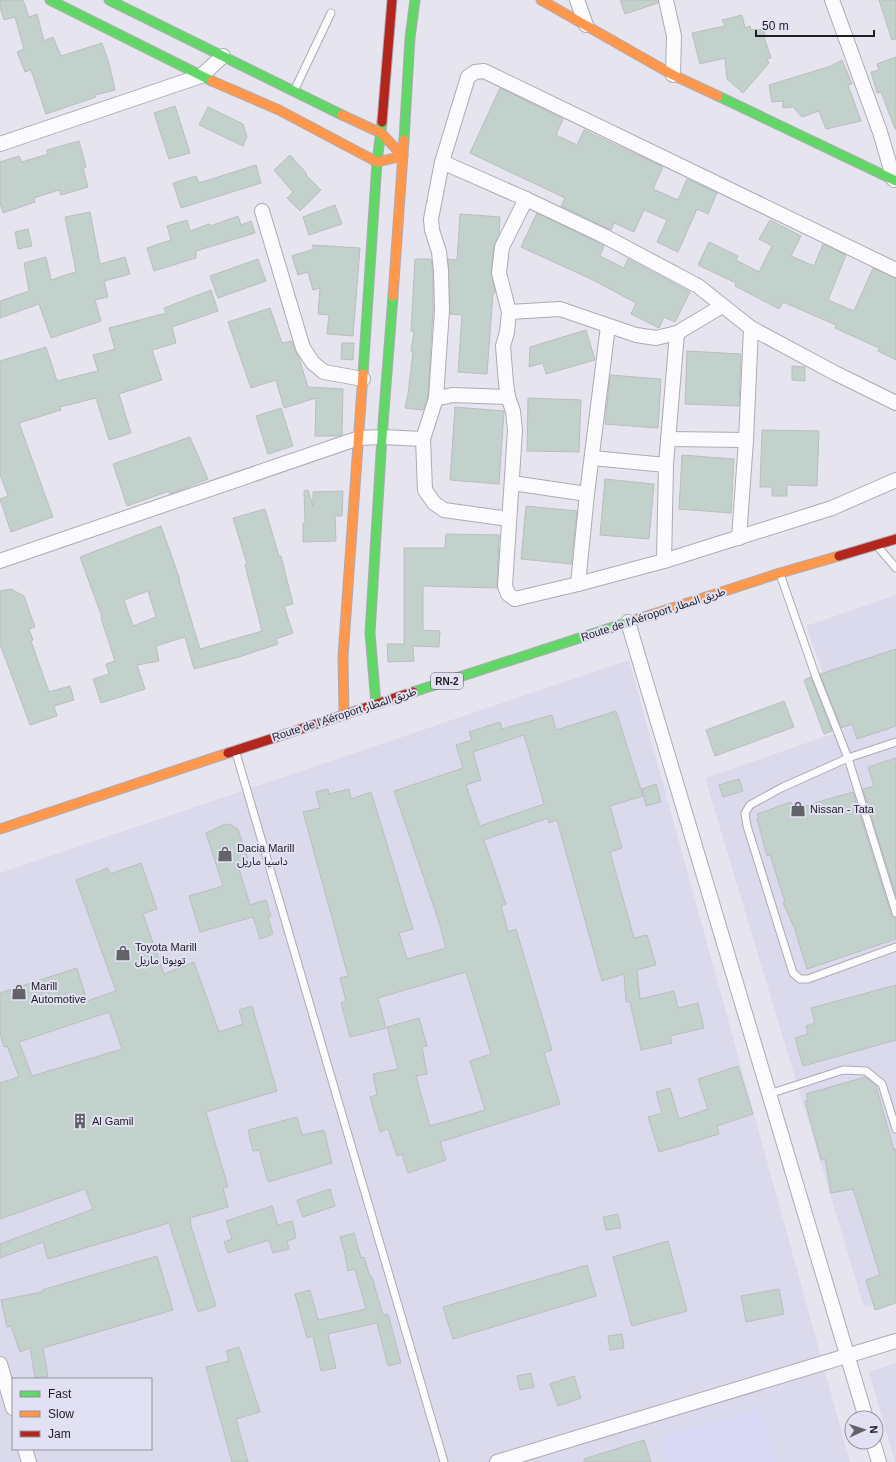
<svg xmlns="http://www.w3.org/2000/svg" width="896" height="1462" font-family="Helvetica,'Noto Sans Arabic',sans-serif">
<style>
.built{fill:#dbdaec;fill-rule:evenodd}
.green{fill:#d9d7f3}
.building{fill:#c2d1cb;stroke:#bbbdbf;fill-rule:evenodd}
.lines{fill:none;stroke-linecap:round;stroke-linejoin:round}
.lane-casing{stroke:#acabb3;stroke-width:9}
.street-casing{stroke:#acabb3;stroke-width:16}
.fast-casing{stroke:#acabb3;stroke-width:11}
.slow-casing{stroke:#acabb3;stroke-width:11}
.jam-casing{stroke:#acabb3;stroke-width:11}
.lane{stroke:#fbfbfd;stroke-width:7}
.street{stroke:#fbfbfd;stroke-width:14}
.fast{stroke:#63d668;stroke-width:9}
.slow{stroke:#ff974d;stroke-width:9}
.jam{stroke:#b3261e;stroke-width:9}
.labels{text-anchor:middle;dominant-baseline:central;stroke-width:4;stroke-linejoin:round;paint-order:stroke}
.shield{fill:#e2e1f3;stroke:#585861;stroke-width:1}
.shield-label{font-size:10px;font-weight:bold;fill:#1d1d23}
.street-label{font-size:11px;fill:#1d1d23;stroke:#e2e1f3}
.poi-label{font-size:11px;fill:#1d1d23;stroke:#e2e1f3;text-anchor:start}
</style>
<rect width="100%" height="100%" fill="#e6e5ef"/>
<g class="built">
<path d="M896,595V1300L864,1307L705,778L844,730L806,626Z"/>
<path d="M629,660L850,1462H0V873ZM13,1379H151V1449H13Z"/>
<path d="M896,1363V1462H895L869,1372Z"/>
</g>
<path class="green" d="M761,1408L776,1462H666L659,1438Z"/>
<g class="building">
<path d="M0,0H23L29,17L37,14L44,41L53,37L61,56L102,43L109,63L115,90L95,95L96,97L46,114L31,70L25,72L17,52L24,49L15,17L4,20L0,7Z"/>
<path d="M620,0H658V3L625,14Z"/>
<path d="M879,0H896V39L892,40Z"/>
<path d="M742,15L745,28L750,26L751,30L764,29L765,40L771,58L767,59L769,63L743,93L727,79L725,58L700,64L692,33L725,26L722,20Z"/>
<path d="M896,57V129H895L881,92L877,93L871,72L879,70L877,64Z"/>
<path d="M842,60L852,84L848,85L861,121L826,129L819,111L802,117L793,107L783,108V101L772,102L769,85L831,66Z"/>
<path d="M500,88L563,119L556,135L577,145L584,130L663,167L653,189L678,200L687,179L717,193L708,214L697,209L678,252L657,242L667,220L644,210L634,232L614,223L611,230L561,206L565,198L470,153Z"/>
<path d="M175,106L190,153L169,159L154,113Z"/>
<path d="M208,107L243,124L247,137L243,146L199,125Z"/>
<path d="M79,141L86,167L83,168L88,187L61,195L59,190L34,198L35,202L3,213L0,203V162L19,156L22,162L48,154L47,150Z"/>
<path d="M290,155L307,174L306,175L321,190L300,211L287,198L293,192L274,170Z"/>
<path d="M256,165L261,183L181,208L173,183L196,176L199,183Z"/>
<path d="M335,205L342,224L309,235L303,217Z"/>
<path d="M90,212L100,264L125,257L130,274L104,281L108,297L95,300L101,321L51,338L39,304L0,318V301L29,291L24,263L46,257L51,280L75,272L76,271L65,217Z"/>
<path d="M537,213L604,246L600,256L624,268L628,259L690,292L675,322L664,317L659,328L631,314L636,303L593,280L521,247Z"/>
<path d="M460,214L500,217L499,235L494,246L491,272L495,293L493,294L487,374L458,372L462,315L450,314L448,259L457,260Z"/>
<path d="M238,216L241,225L251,221L255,233L196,251V258L154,271L147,248L171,240L167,226L187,220L190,231L209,224L210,226Z"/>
<path d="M770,220L801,236L791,256L814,266L823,244L846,255L828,300L854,311L873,268L896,278V360L878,351L879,348L835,328L836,325L783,302L779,309L735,286L736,283L698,265L709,242L738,256L736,260L759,272L772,246L759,239Z"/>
<path d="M28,229L32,246L18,249L15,232Z"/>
<path d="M312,245L360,248L353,336L327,334L329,315L318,314L320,288L313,290L308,272L298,275L292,256L314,249Z"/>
<path d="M258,259L266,281L218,298L210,276Z"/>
<path d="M415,259H431L433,272V310L428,396L423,410L405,408L408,394L413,352L411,351L414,331H411Z"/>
<path d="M211,290L218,311L172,327L176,343L152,350L162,380L119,394L131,433L109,440L96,398L60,407L61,410L19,423L53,517L11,532L0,499L8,496L0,474V361L46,347L57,381L98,371L93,355L115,349L109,328L166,313L164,308Z"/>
<path d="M270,308L282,343L292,341L295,351L299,358L308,387L343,389L342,435L337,436H315L316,398L284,408L276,380L251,388L228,322Z"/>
<path d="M586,330L595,360L546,374L543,363L529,367L530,347Z"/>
<path d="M342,343H354L353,360L341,359Z"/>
<path d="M687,351L741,354L739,406L685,404Z"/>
<path d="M792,366L805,367V381L792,380Z"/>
<path d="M610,375L661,379L658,428L605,424Z"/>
<path d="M528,398L581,400L579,452L527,451Z"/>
<path d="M455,407L504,411L499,484L450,480Z"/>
<path d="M281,408L293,446L268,454L256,416Z"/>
<path d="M762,430L819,431L817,486L787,485V496H772V487H760Z"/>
<path d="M190,437L208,479L170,494L169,491L127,506L113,464Z"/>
<path d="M682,455L734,459L731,513L679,509Z"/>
<path d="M605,479L654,484L649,539L600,535Z"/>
<path d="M308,490L313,506V492L343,491L342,516H335L336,541L303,542V523H305L304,491Z"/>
<path d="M526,506L577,511L571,564L521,559Z"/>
<path d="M265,509L279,556H281L293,604L284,606L293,633L276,639L278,644L239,657L194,669L185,637L156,646L159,661L137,665L145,689L101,703L93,679L109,674L106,664L115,661L101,618L102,617L80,557L161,526L180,580H179L200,649L262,631L245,565L247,564L233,518ZM148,591L156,617L133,626L124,600Z"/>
<path d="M446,534L499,535L497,588L423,586V630L440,631L439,647L413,646L414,661L388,662L387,644H404V548H445Z"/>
<path d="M11,589L24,596L35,627L29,629L33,640L31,641L49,692L70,686L74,700L54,706L57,716L30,725L0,644V591Z"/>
<path d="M896,649V726L857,739L852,724L841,728L820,674Z"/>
<path d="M811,677L832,731L824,734L804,680Z"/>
<path d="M784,701L794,727L715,756L706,730Z"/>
<path d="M616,711L643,796L610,806L622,848L610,852L634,938L647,935L656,965L637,970L640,999L674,991L678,1008L698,1003L704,1028L670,1036L672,1043L641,1050L630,1002H626L624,974L602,981L557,820L549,823L548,818L484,840L506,904L501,906L508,932L516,929L552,1050L544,1053L560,1104L440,1142L446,1160L408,1173L402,1154L397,1156L388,1129L380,1132L370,1097L377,1095L373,1074L398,1069L387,1027L419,1018L427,1046L422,1047L427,1074L416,1076L430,1126L485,1110L470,1061L491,1054L466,972L378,998L386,1028L350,1037L341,1003L346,1001L340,978L348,976L303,812L320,808L316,792L328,789L329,794L349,789L351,799L371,792L413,929L399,933L407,959L446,948L438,919L394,791L463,768L456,745L472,740L469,732L500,722L502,729L552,715L556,730ZM524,735L544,804L480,826L466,785L481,780L473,752Z"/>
<path d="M896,758V896L863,789L874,786L868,767Z"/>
<path d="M739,779L743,791L723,797L719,785Z"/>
<path d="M656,784L661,802L646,806L642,789Z"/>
<path d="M853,792L891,914L896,918V939L807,969L794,927L783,903L785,902L770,855L767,856L757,819L759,818L757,814L791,802L794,809Z"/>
<path d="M229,824L238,829L250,866L239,869L250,905L266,900L271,916L268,917L273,934L260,939L253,917L200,932L189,896L223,886L206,833L223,825Z"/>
<path d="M141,863L157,909L143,914L164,974L194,962L219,1032L243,1024L239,1010L252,1006L277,1091L206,1112L228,1187L223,1188L228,1207L190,1218L191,1223H190L216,1306L198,1312L169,1223L48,1259L43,1242L0,1258V1244L93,1209L85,1189L0,1219V1083L19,1077L7,1046L4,1047L0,1033V993L77,968L87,1001L116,991L76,880L108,868L110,874ZM109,1012L122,1049L32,1076L19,1042Z"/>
<path d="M896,985V1040L803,1066L795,1038L808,1034L806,1026L815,1023L811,1008Z"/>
<path d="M738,1066L753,1114L717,1126L719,1134L659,1152L648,1117L662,1113L656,1092L670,1088L679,1119L708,1109L698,1079Z"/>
<path d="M865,1077L876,1086L894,1150L896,1149V1303L875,1310L866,1280L880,1275L853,1189L831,1193L825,1159L821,1160L805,1101H808L806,1094Z"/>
<path d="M297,1117L302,1135L324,1130L332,1163L268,1182L259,1150L253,1151L248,1130Z"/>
<path d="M330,1189L335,1206L303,1217L297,1200Z"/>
<path d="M272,1206L278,1225L292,1221L296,1238L287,1241L289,1249L273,1253L269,1240L228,1253L224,1242L232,1239L226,1221Z"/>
<path d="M618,1214L621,1228L606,1230L603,1217Z"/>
<path d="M354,1233L361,1258L364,1257L370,1277H372L383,1315L388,1314L401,1363L388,1366L377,1323L328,1334L336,1368L321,1371L313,1336L307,1338L295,1294L310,1290L318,1320L366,1309L355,1269L348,1271L345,1257H346L340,1237Z"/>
<path d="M668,1241L687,1311L632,1326L613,1257Z"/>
<path d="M157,1256L173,1310L43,1348L48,1376L35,1378L30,1348L20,1352L11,1326L7,1327L1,1300L42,1292V1290Z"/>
<path d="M587,1265L596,1296L453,1339L443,1307Z"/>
<path d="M779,1289L784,1314L746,1322L741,1296Z"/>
<path d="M622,1334L624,1348L610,1350L608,1336Z"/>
<path d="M239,1347L260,1412L236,1419L248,1462H232L206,1367L229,1361L226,1351Z"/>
<path d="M531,1373L534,1387L520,1390L517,1376Z"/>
<path d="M574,1376L581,1398L558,1406L550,1384Z"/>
<path d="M644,1440L651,1462H584V1459Z"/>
</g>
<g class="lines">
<defs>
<g id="lane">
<path d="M294,91L331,13"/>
<path d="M878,547L896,568"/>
<path d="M780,574L816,677L848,758L896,913"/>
<path d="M896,742L848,758L781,788L750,805L745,813L747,826L793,973L800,979H808L896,947"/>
<path d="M236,753L444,1462"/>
<path d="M769,1094L843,1070L866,1071L882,1084L896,1129"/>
</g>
<g id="street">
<path d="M577,0L586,25"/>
<path d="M666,0L674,36L673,75"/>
<path d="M832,0L880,132L894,180"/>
<path d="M0,144L201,76L223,56"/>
<path d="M442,162L468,77L475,72L484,71L896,270"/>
<path d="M262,211L303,348L313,363L324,372L363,379"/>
<path d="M722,306L677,333L656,338L636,335L560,309L509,312L507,332L503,346L506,383L508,397L513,411L515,430L505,586L508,594L515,599L578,584L664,561L832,508L896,480"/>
<path d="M509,312L499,273L502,247L526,199"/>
<path d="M436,398L442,310L441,271L439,252L432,230L431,219L442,162L526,199L604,236L698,286L751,328L835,373L896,403"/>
<path d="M423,439L425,490L434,503L444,510L509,519"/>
<path d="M668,439L746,440"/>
<path d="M592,458L666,465"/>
<path d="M512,483L587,494"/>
<path d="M739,538L746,440L751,328"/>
<path d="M0,561L359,438L382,437L423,439L436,398L444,397L452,395L508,397"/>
<path d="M664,561L666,465L677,333"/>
<path d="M578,584L587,494L608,326"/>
<path d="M628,622L866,1418"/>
<path d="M0,1364L13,1408"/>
<path d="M873,1442L879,1462"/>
<path d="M25,1449L29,1462"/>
<path d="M497,1462L896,1341"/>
</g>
<g id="fast">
<path d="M50,0L212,81"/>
<path d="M109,0L342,115"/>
<path d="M718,96L896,181"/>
<path d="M404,140L410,38L415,0"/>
<path d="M363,374L377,162L382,122"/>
<path d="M413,692L638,619"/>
<path d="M376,704L370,633L382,437L393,296"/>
</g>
<g id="slow">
<path d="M541,0L673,75L718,96"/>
<path d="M212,81L279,110L377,162L403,156L381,133L342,115"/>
<path d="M393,296L404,140"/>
<path d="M638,619L780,573L839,556"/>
<path d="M344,714L343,657L363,374"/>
<path d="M0,829L228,753"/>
</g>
<g id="jam">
<path d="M382,122L392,0"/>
<path d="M839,556L896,539"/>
<path d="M228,753L413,692"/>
</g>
</defs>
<use href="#lane" class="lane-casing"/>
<use href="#street" class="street-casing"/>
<use href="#fast" class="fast-casing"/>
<use href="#slow" class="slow-casing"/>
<use href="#jam" class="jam-casing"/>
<use href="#lane" class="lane"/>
<use href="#street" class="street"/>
<use href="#fast" class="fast"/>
<use href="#slow" class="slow"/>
<use href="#jam" class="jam"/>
</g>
<defs>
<symbol id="shop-bare" viewBox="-9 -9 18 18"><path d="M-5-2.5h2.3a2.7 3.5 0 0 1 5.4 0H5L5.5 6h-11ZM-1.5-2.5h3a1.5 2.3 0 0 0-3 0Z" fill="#63636a" stroke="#e2e1f3" stroke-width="2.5" paint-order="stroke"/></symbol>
<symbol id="building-bare" viewBox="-9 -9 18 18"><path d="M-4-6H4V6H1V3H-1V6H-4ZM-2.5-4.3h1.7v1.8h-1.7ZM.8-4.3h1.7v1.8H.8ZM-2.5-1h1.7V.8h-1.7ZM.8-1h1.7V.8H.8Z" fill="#63636a" stroke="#e2e1f3" stroke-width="2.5" paint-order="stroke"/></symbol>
</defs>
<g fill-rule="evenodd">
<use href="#shop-bare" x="787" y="798" width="22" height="22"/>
<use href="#shop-bare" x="214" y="843" width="22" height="22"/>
<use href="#shop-bare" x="112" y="942" width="22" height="22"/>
<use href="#shop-bare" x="8" y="981" width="22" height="22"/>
<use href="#building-bare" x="69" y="1110" width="22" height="22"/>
</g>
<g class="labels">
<rect class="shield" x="431" y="673" width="32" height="16" rx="3"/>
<g class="shield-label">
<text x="447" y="681">RN-2</text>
</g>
<g class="street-label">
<text transform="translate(653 614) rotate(-18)">Route de l'Aéroport طريق المطار</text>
<text transform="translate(344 714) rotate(-18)">Route de l'Aéroport طريق المطار</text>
</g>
<g class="poi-label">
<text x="810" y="809">Nissan - Tata</text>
<text x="237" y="848">Dacia Marill<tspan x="237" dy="13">داسيا ماريل</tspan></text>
<text x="135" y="947">Toyota Marill<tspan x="135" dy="13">تويوتا ماريل</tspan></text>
<text x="31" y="986">Marill<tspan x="31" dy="13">Automotive</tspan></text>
<text x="92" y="1121">Al Gamil</text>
</g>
</g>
<rect x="12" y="1378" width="140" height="72" fill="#e2e1f3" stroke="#9393a0"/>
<rect x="20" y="1391" width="20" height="6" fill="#63d668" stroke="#9393a0"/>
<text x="48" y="1398" font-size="12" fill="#1d1d23">Fast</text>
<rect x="20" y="1411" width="20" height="6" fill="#ff974d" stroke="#9393a0"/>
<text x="48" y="1418" font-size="12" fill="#1d1d23">Slow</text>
<rect x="20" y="1431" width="20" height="6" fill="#b3261e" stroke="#9393a0"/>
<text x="48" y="1438" font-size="12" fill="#1d1d23">Jam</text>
<g transform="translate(864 1430) rotate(87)"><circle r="19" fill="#e2e1f3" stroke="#9393a0"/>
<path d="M0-3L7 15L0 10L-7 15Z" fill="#63636a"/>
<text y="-6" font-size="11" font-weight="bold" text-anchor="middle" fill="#1d1d23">N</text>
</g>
<path d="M756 30v6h118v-6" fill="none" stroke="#1d1d23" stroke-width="2"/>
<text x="762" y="30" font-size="12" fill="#1d1d23" stroke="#e2e1f3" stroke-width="3" paint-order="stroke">50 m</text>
</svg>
